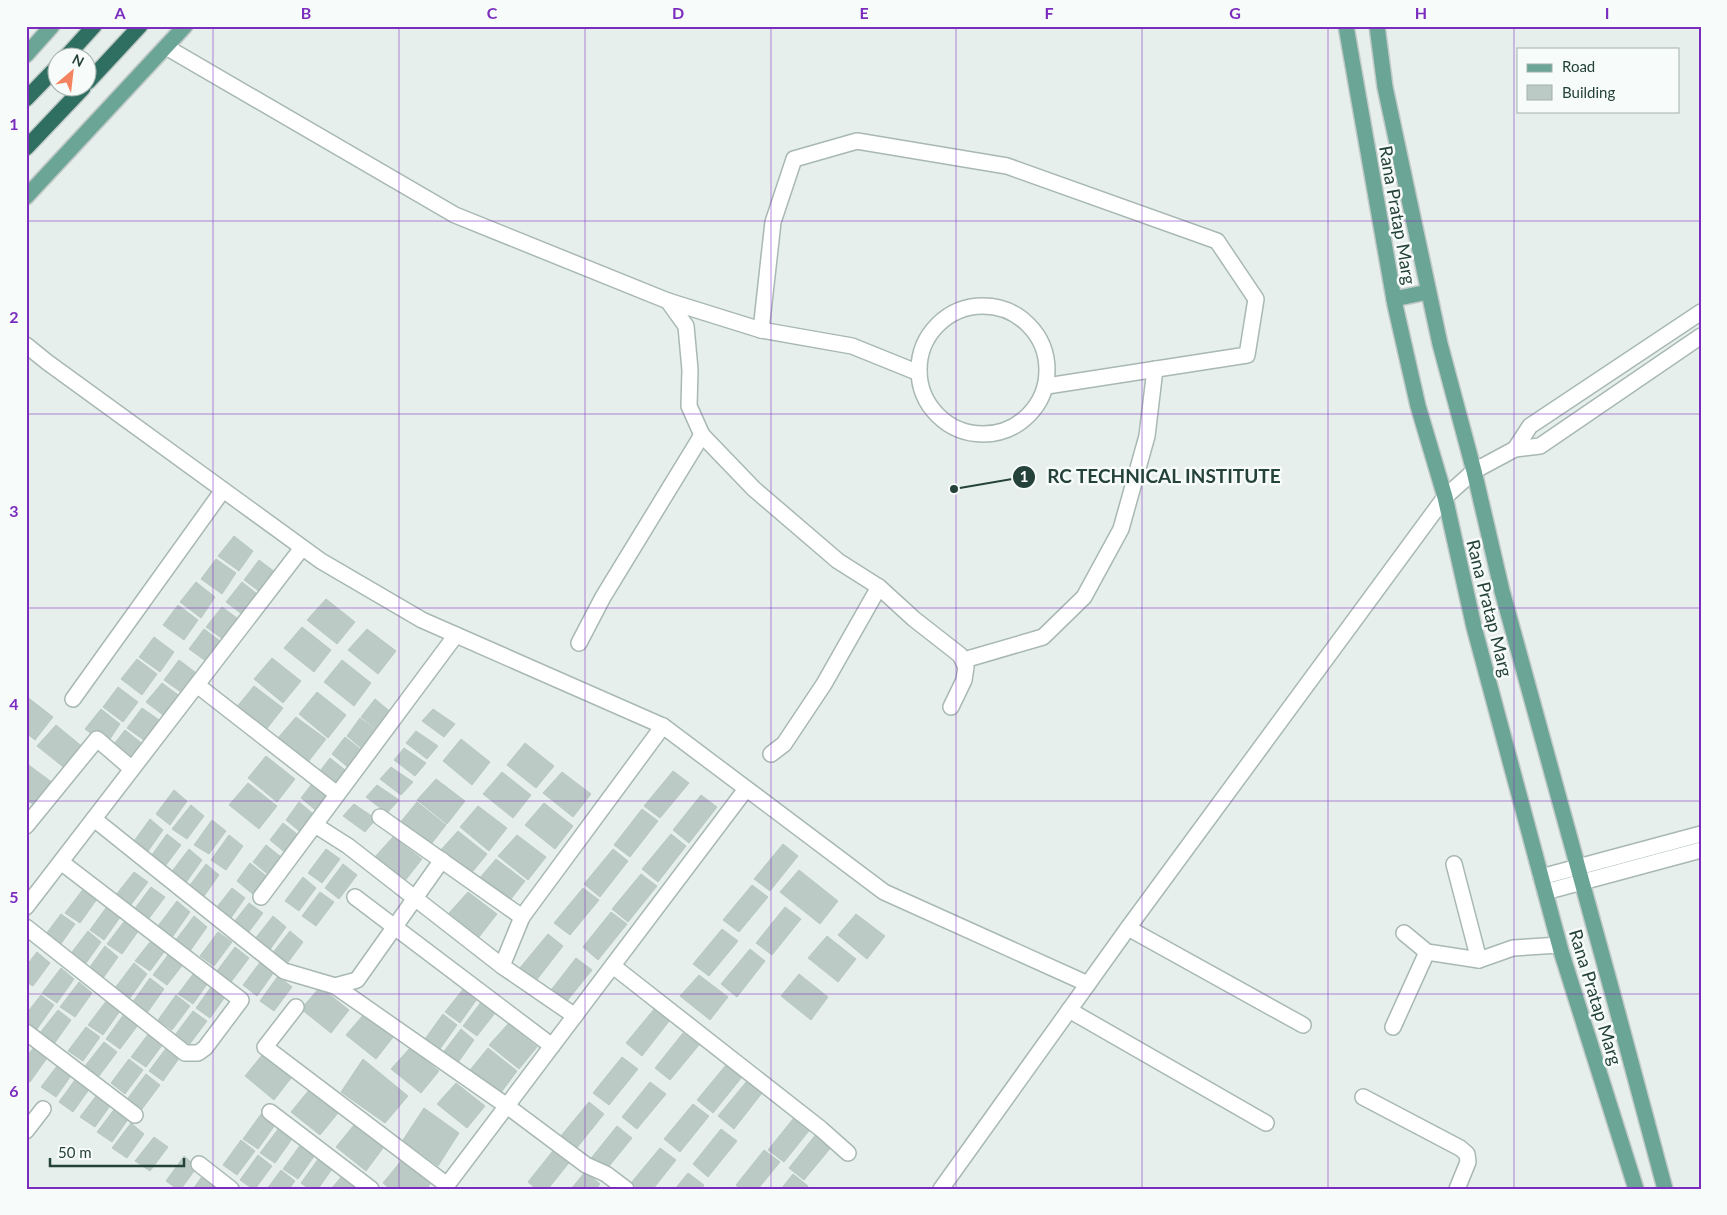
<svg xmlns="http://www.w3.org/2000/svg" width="1727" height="1215" font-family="Lato,sans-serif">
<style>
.building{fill:#bbcac4;stroke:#b8c9c2}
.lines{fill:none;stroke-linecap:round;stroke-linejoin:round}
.minor-casing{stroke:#a8b8b2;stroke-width:18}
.major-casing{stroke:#c2cac8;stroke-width:18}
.highway-casing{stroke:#c2cac8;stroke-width:18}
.minor{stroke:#fff;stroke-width:15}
.major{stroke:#6aa596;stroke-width:15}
.highway{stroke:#2f6f62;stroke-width:15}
.grid{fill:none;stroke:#7b2cbf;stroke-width:1;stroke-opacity:0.55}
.labels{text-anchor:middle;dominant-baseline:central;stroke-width:5;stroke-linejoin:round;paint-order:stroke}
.street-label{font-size:18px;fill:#24423a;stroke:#f7fbf9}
.leader{fill:none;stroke:#24423a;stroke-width:2}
.callout-dot{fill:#24423a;stroke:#f7fbf9;stroke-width:2}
.mark-label{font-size:15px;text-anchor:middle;font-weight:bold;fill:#fff}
.callout-label{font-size:19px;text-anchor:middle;font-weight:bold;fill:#24423a;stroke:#f7fbf9;stroke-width:5;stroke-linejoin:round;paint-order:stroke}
.neatline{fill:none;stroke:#7b2cbf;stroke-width:2}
.grid-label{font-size:16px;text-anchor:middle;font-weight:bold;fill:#7b2cbf}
</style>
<rect width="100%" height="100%" fill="#e6efeb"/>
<g class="building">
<path d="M234,536L253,551L239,571L218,556Z"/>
<path d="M216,559L236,573L222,594L201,579Z"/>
<path d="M259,560L279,575L264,595L244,580Z"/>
<path d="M196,582L215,597L201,618L180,602Z"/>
<path d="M242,582L261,597L247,618L226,602Z"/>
<path d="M326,599L355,622L337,644L307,620Z"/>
<path d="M178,605L198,620L184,640L163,625Z"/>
<path d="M222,607L241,621L227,642L206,627Z"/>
<path d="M302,627L331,650L314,672L284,648Z"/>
<path d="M204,629L224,644L210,664L189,649Z"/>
<path d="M367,629L396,651L378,674L348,650Z"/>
<path d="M154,637L174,652L160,672L139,657Z"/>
<path d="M272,658L301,681L283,703L254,679Z"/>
<path d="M137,659L157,674L142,695L121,679Z"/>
<path d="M179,660L199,675L185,695L164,680Z"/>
<path d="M342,660L371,683L354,706L324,682Z"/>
<path d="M162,683L181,697L167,718L146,702Z"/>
<path d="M254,686L283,708L265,731L236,708Z"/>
<path d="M118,687L138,702L123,722L103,707Z"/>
<path d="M317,692L346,715L328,738L299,714Z"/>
<path d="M26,696L53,717L35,740L26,733Z"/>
<path d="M375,699L393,714L380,732L361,717Z"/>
<path d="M142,708L162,722L148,743L127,728Z"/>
<path d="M101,709L120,724L106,745L85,729Z"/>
<path d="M433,709L455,724L444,737L422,721Z"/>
<path d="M296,717L326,739L308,762L278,738Z"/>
<path d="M360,718L380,733L365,751L347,736Z"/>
<path d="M56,725L84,748L67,770L37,746Z"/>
<path d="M125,730L144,745L130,765L111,748Z"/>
<path d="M416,731L438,746L427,759L406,743Z"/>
<path d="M345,737L364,752L350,769L332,754Z"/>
<path d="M461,739L490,762L472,785L443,761Z"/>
<path d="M525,743L554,766L536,788L507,765Z"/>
<path d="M404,748L426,763L415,776L394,760Z"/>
<path d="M266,756L295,779L277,802L248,778Z"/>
<path d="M330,758L349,773L335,790L317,775Z"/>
<path d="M26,763L53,783L35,806L26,799Z"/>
<path d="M391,767L413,782L401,795L380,779Z"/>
<path d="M673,771L689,783L660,818L644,806Z"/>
<path d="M502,772L531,795L513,818L483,794Z"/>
<path d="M562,772L591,794L573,817L543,793Z"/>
<path d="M436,779L465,801L447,824L417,800Z"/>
<path d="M314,781L333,796L319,813L301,798Z"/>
<path d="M248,783L277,806L259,829L229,805Z"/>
<path d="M377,785L399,800L387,813L366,797Z"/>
<path d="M174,790L187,801L170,825L156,814Z"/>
<path d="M701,795L717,807L689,843L673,830Z"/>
<path d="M299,802L318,818L304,835L286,820Z"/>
<path d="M417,802L446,825L428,848L399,824Z"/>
<path d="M544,803L573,826L555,849L525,825Z"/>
<path d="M354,804L376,819L365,832L343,816Z"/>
<path d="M191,805L204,816L187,839L172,829Z"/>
<path d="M478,806L507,828L489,851L460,827Z"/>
<path d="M642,809L658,821L630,857L614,845Z"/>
<path d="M150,819L163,830L146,854L132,844Z"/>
<path d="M212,820L226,831L209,854L194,845Z"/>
<path d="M283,823L302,838L288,855L270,840Z"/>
<path d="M458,831L487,854L469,876L439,852Z"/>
<path d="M167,834L181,845L163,869L149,859Z"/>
<path d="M671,834L686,846L658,882L642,869Z"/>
<path d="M229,835L243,846L226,870L211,860Z"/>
<path d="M517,835L546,857L528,880L498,856Z"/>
<path d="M393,837L422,859L404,882L374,858Z"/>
<path d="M783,844L798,856L770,891L754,879Z"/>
<path d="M266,845L285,860L271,877L253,862Z"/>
<path d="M189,849L202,860L185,884L170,874Z"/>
<path d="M326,849L340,859L322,883L308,873Z"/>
<path d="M613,849L628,861L600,897L584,884Z"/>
<path d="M496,859L525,881L507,904L478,880Z"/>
<path d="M250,863L269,878L255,896L237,881Z"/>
<path d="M206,864L219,875L202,899L187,889Z"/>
<path d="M343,864L357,875L339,899L325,888Z"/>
<path d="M799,870L838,901L820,924L780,892Z"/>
<path d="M134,872L148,882L130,906L115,896Z"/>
<path d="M641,874L657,886L628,922L612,909Z"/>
<path d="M303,877L316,888L299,911L285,901Z"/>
<path d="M752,885L768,897L739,932L723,920Z"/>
<path d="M151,887L165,897L147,921L133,911Z"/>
<path d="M84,888L97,899L80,923L65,913Z"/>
<path d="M232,888L245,898L228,922L213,912Z"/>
<path d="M583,888L599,900L570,935L554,923Z"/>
<path d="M320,892L334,902L316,926L302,916Z"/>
<path d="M468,892L497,914L479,937L449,913Z"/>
<path d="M177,901L190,912L173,936L158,926Z"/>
<path d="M249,903L263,913L245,937L230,927Z"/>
<path d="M108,905L121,916L104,940L90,930Z"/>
<path d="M785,907L801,919L772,955L756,943Z"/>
<path d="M611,912L627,924L598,960L583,947Z"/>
<path d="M61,914L75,924L58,948L43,938Z"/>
<path d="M856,914L885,936L867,959L838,935Z"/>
<path d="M194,916L207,927L190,951L175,941Z"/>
<path d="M273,916L286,927L269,951L254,940Z"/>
<path d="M126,919L139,930L122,954L107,944Z"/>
<path d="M722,929L738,941L709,976L693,964Z"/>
<path d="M88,931L101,942L84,966L69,956Z"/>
<path d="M290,931L303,942L286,965L271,955Z"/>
<path d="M218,932L232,942L214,966L200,956Z"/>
<path d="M548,934L563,946L535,982L519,969Z"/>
<path d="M827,936L856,959L838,982L808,958Z"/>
<path d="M154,937L167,948L150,971L135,961Z"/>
<path d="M105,946L118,957L101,981L87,971Z"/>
<path d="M235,947L249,958L231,982L217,971Z"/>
<path d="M750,949L765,961L737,997L721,984Z"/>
<path d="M171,951L185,962L167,985L153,975Z"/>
<path d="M37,952L50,963L33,986L26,982V966Z"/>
<path d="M576,958L592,970L563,1006L548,994Z"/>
<path d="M261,961L274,972L257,996L243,985Z"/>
<path d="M134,963L147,974L130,998L115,988Z"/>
<path d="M61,968L74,979L57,1003L42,993Z"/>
<path d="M197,969L210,980L193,1004L178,994Z"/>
<path d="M799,974L828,997L811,1020L781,996Z"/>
<path d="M699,975L728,997L710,1020L680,996Z"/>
<path d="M278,976L292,987L274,1011L260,1001Z"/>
<path d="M150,978L164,989L147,1013L132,1003Z"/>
<path d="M79,982L92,993L75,1017L60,1007Z"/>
<path d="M214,983L227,994L210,1018L196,1008Z"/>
<path d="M320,987L349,1010L331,1033L301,1009Z"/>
<path d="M464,988L477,999L460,1023L445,1012Z"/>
<path d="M41,995L54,1005L37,1029L26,1022V1014Z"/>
<path d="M176,995L190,1006L172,1030L158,1020Z"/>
<path d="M107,1000L120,1011L103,1035L88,1025Z"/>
<path d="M481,1002L495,1013L477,1036L463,1026Z"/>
<path d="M655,1008L670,1020L642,1056L626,1043Z"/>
<path d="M58,1010L71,1020L54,1044L39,1034Z"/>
<path d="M193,1011L207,1021L189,1045L175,1035Z"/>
<path d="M365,1013L394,1036L376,1059L346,1035Z"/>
<path d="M124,1014L138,1025L120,1049L106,1039Z"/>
<path d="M443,1014L457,1025L440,1049L425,1039Z"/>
<path d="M508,1024L537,1047L519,1069L489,1045Z"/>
<path d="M86,1027L100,1037L83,1061L68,1051Z"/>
<path d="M461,1029L474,1040L457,1064L442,1054Z"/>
<path d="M149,1033L163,1044L146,1067L131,1057Z"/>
<path d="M683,1033L699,1045L670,1080L655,1068Z"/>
<path d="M104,1042L117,1052L99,1076L85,1066Z"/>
<path d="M34,1047L47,1058L30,1082L26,1079V1057Z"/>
<path d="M167,1047L180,1057L163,1081L149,1071Z"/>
<path d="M410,1048L439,1071L421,1093L391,1069Z"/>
<path d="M488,1048L517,1071L500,1094L470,1070Z"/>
<path d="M263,1054L292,1077L274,1100L245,1076Z"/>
<path d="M622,1057L638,1069L609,1105L593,1093Z"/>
<path d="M129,1059L143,1070L125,1094L111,1083Z"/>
<path d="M363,1059L408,1096L385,1123L341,1092Z"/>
<path d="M60,1062L73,1073L56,1097L41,1087Z"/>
<path d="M726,1065L742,1077L713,1113L697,1100Z"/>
<path d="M146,1074L160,1085L142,1109L128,1098Z"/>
<path d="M77,1077L90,1088L73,1112L59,1102Z"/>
<path d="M747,1081L762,1093L734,1129L718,1116Z"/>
<path d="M650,1082L666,1094L637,1129L622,1117Z"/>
<path d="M456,1083L485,1106L467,1128L437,1104Z"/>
<path d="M309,1090L338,1113L320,1135L291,1112Z"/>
<path d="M99,1092L112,1103L95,1127L80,1117Z"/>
<path d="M589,1102L604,1114L576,1149L560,1137Z"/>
<path d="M693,1104L709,1116L680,1152L664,1139Z"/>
<path d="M116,1107L129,1118L112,1142L97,1132Z"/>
<path d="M424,1108L459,1133L438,1166L403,1140Z"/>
<path d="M261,1114L275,1125L258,1149L243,1139Z"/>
<path d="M797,1114L812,1127L784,1162L768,1150Z"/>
<path d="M131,1123L144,1134L127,1158L112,1148Z"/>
<path d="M354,1125L383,1148L366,1171L336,1147Z"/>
<path d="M617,1126L632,1138L606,1170L588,1162Z"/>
<path d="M279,1128L292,1139L275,1163L260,1153Z"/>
<path d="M721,1129L737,1141L708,1177L693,1164Z"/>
<path d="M817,1133L833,1145L804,1180L789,1168Z"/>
<path d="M154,1137L168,1147L150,1171L135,1161Z"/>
<path d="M241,1140L255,1151L237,1175L223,1165Z"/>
<path d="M301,1144L315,1155L298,1179L283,1169Z"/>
<path d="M556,1147L572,1159L548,1189H536L528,1182Z"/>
<path d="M660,1148L676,1160L653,1189H638L631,1183Z"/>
<path d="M764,1150L780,1162L758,1189H740L736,1185Z"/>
<path d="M258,1155L272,1166L255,1189H253L240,1180Z"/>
<path d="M184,1156L197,1167L181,1189H177L166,1181Z"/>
<path d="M319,1158L332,1169L318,1189H309L301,1183Z"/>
<path d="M401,1161L430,1184L427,1189H390L383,1183Z"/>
<path d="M281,1170L295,1181L289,1189H267Z"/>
<path d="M585,1172L600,1184L596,1189H571Z"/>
<path d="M688,1173L704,1185L701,1189H675Z"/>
<path d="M793,1174L808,1186L806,1189H781Z"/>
<path d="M203,1175L217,1185L214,1189H193Z"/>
<path d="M342,1176L355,1186L353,1189H331Z"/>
</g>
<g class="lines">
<defs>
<g id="minor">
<path d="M166,47L455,215L668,301L686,326L690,370L689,406L702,435L754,489L838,561L879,587L914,619L960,655L966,667L964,680L951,707"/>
<path d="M668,301L761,330L852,346L919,373"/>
<circle cx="983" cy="370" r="64"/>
<path d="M761,330L773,222L794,159L857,141L1007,166L1217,241L1256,299L1247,355L1047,386"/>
<path d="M26,345L47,362L321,561L422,620L663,726L884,892L1088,984"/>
<path d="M1515,449L1530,426L1701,312"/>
<path d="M579,643L603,597L702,435"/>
<path d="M964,660L1043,637L1084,597L1121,529L1147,436L1155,369"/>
<path d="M197,685L337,794"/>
<path d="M73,699L223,490"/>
<path d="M771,754L784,744L824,684L879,587"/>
<path d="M380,817L522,917L663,726"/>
<path d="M94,819L284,971L335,986L357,980L442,860"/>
<path d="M315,825L348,846L502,966"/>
<path d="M26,826L97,739L132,769"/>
<path d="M1454,864L1479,960"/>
<path d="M1541,877L1701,834"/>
<path d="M1545,892L1701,850"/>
<path d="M261,897L456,635"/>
<path d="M355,897L552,1046"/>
<path d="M26,907L302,548"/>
<path d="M522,917L502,966L575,1016"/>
<path d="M26,927L185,1053H198L205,1048L241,1000L61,862"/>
<path d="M1128,928L1303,1025"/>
<path d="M1404,933L1427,952L1479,960L1513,948L1559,945"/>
<path d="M613,966L821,1129L848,1153"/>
<path d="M335,986L507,1106L586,1165L606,1174L626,1189"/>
<path d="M296,1007L265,1047L447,1185"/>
<path d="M1069,1010L1266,1123"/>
<path d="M1393,1027L1427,952"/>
<path d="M26,1032L135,1115"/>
<path d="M1363,1097L1460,1148L1467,1154L1468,1162L1457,1189"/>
<path d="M270,1112L371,1189"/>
<path d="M26,1131L43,1109"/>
<path d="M199,1164L231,1189"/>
<path d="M444,1189L746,789"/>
<path d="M941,1189L1128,928L1445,497L1474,471L1515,449L1540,446L1701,336"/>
</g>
<g id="major">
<path d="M1346,26L1395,305L1418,406L1445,497L1474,627L1561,951L1636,1189"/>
<path d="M1377,26L1385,87L1440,344L1474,471L1502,591L1613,995L1665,1189"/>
<path d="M26,55L52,26"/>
<path d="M26,197L185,26"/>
<path d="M1394,299L1428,292"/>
</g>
<g id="highway">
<path d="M65,58L94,26"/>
<path d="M88,82L140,26"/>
<path d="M26,99L58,66"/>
<path d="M26,148L83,88"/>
</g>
</defs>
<use href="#minor" class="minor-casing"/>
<use href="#major" class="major-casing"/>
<use href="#highway" class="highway-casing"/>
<use href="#minor" class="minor"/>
<use href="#major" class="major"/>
<use href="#highway" class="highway"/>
</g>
<path class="grid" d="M213,26V1189M399,26V1189M585,26V1189M771,26V1189M956,26V1189M1142,26V1189M1328,26V1189M1514,26V1189M26,221H1701M26,414H1701M26,608H1701M26,801H1701M26,994H1701"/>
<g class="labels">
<g class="street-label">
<text transform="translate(1398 215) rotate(80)">Rana Pratap Marg</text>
<text transform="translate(1490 608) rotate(76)">Rana Pratap Marg</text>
<text transform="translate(1596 997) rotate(73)">Rana Pratap Marg</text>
</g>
</g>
<path class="leader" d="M954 489L1024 477"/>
<g class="callout-dot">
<circle cx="954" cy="489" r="5"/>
<circle cx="1024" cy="477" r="12"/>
</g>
<g class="mark-label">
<text x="1024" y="482">1</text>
</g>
<g class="callout-label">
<text x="1164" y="483">RC TECHNICAL INSTITUTE</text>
</g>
<rect width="1727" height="1215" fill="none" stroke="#f7fbf9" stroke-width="55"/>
<rect x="1517" y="48" width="162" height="65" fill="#f7fbf9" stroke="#a3b1ad"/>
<rect x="1527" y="64" width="25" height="8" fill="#6aa596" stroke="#a3b1ad"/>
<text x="1562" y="72" font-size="15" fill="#24423a">Road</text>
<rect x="1527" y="85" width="25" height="15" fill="#bbcac4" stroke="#a3b1ad"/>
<text x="1562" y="98" font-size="15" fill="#24423a">Building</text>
<g transform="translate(72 72) rotate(28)"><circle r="24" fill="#f7fbf9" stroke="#a3b1ad"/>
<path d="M0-4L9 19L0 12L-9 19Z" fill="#f4845f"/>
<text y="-8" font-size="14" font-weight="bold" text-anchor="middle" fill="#24423a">N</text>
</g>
<path d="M50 1158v8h134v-8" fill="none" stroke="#24423a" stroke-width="2.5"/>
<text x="58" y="1158" font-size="15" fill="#24423a" stroke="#f7fbf9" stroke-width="4" paint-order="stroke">50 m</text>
<rect x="28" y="28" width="1672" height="1160" class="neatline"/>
<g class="grid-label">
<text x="120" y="19">A</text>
<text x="306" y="19">B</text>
<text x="492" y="19">C</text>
<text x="678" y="19">D</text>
<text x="864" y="19">E</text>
<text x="1049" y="19">F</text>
<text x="1235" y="19">G</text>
<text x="1421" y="19">H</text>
<text x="1607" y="19">I</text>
<text x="14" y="130">1</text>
<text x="14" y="323">2</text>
<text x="14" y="517">3</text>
<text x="14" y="710">4</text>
<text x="14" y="903">5</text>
<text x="14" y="1097">6</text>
</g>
</svg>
